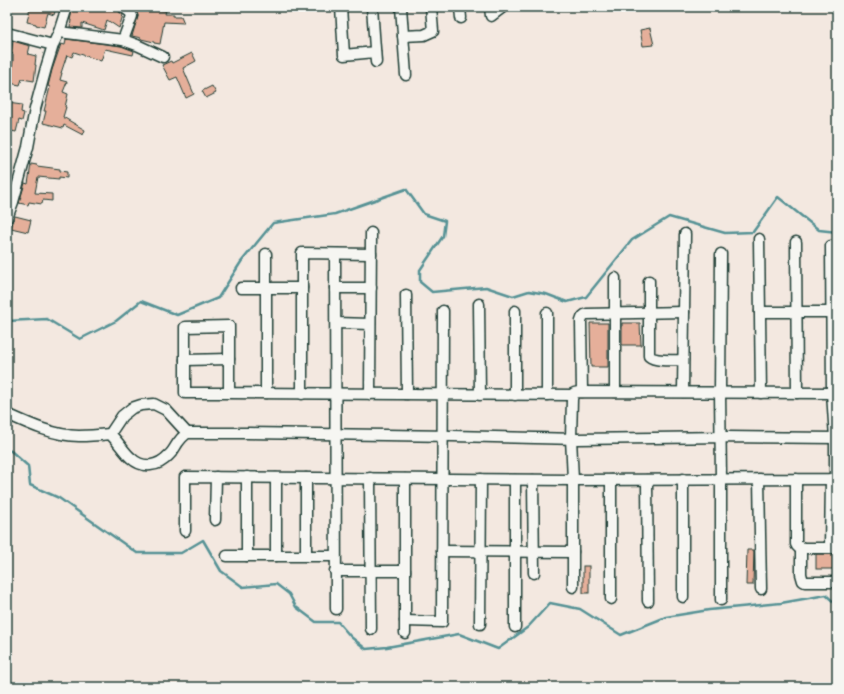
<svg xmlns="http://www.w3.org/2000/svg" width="844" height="694" font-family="Pangolin,sans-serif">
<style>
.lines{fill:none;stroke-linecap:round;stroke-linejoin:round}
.stream{stroke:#569295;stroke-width:2.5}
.building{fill:#e5af9a;stroke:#1f3d34}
.minor-casing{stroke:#1f3d34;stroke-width:13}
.minor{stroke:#f6f6f2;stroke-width:10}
</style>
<rect width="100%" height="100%" fill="#f3e8e0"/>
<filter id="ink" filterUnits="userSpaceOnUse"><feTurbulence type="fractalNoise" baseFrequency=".025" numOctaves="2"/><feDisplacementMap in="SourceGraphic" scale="8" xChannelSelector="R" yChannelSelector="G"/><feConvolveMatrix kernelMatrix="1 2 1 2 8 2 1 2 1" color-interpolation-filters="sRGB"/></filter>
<g filter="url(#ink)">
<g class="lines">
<g class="stream">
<path d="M7,321L47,319L80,339L116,321L141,301L177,315L218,298L241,262L273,223L335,214L406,189L424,214L445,221L443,236L420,270V282L432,292L486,287L513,296L529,291L546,294L567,302L586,297L632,240L669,217L725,233L753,232L778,197L819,230L837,232"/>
<path d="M7,450L11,451L28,466L30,485L59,498L137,553H181L203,540L221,571L243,587L276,584L289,594L296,607L316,622H338L351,637L366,649L387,647L459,634L498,649L528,627L550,603L580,609L621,635L666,617L709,610L781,603L826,595L837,605"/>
</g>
</g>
<g class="building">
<path d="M30,7H56L54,15L48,13L44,27L36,25V24L27,22Z"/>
<path d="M73,7H117V10L123,15L119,28L107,20L104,30L82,23V28L70,27L71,20H70Z"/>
<path d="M134,7H151L150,9L166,11L165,14H174V16H181L184,23L164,22L160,44L154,43V42L141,39V38L132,36L138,16Z"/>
<path d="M650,28L654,45L643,46L640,30Z"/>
<path d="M66,39L121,46L134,51L133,55L105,49L101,61L74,52L72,57L67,55L61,73H62L60,80L67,82L63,92L68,94L65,107H66L63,117L85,130L83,135L64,125L63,128L43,123L46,111H44L50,87L48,86L52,70L61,44L65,45Z"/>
<path d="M13,41L30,46L28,54L36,56L35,65H36L34,81L22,79L20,85L9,83L13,61V54L11,53Z"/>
<path d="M192,53L196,61L183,68L194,94L186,98L177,77L170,80L162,65L171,61L172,63Z"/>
<path d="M212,86L216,93L206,98L202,91Z"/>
<path d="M8,103L22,105L21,112L24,113L22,121L19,120L16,132L7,130Z"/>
<path d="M31,164L37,165V166L60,169V171L67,172V178L59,177V179L38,177L35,193L52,194V201L43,200L42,204L29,202L28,205L19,203L25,183L28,184Z"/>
<path d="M15,216L31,220L28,232L11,228Z"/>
<path d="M590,323H608V367H591Z"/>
<path d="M622,323H640L641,345H622Z"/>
<path d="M747,550H754L753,585H746Z"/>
<rect x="816" y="554" width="17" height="15"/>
<rect x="583" y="566" width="6" height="27"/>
</g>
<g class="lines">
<defs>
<g id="minor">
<path d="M341,7L344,55L375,52"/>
<path d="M372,7L376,62"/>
<path d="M401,7L406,75"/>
<path d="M460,7L461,18"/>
<path d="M490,7L491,16L503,7"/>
<path d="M59,32L123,40L137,45L163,57"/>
<path d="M7,33L53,45"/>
<path d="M403,36L424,35L433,31L431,7"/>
<path d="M123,40L132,16L130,12L123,7"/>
<path d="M7,218L13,202L28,147L35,109L46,68L53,45L59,32L67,7"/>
<path d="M759,239L761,393"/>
<path d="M796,242L797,393"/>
<path d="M266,254V393"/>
<path d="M335,254L336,609"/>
<path d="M615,278V392"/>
<path d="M649,281V356C656,362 674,360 683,360"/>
<path d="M241,288H302"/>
<path d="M335,288H371"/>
<path d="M406,295L407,394"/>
<path d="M479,304L480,395"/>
<path d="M515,311V395"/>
<path d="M760,312H837"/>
<path d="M336,323L370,324"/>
<path d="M185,360L229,359"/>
<path d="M582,392L581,321C582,317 583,315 587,314L684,312"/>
<path d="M683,392L685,234"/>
<path d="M229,393V326L185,327V393H229L573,395"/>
<path d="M302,394V253L371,254"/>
<path d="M370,394L371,233"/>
<path d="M547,395V313"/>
<path d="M7,414C29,424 55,436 79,436C89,436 100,435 110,434C118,441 123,451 131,458C143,469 158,467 169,455C174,451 176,444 180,440C182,437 185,435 187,433H247L453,436L578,439L727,437L837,438"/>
<path d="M110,434L122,416L132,408L141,405L154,404L166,410L187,433"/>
<path d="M247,477V556"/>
<path d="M276,478V556"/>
<path d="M306,478V556"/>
<path d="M370,478L371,629"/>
<path d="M405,479V633"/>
<path d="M759,479L761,589"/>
<path d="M796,479V544L797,546L799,548H837"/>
<path d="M515,480V627"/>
<path d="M533,480L534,573"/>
<path d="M647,480L648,601"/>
<path d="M215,520L216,477"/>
<path d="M185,531V477L573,480L835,479V438L832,393L831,246"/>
<path d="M801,547V574L803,581L805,582H837"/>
<path d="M830,548L831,479"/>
<path d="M442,551L573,552"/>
<path d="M227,556H335"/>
<path d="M335,571H405"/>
<path d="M573,587V480L571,438L572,399L573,395L574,393L579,392L837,393"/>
<path d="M683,597V479"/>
<path d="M611,599V480"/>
<path d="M721,600V479L720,392L721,254"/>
<path d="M405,621L442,622L443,311"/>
<path d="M480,624L481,479"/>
</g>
</defs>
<use href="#minor" class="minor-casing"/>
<use href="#minor" class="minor"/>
</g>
</g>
<rect width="844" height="694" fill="none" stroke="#f6f6f2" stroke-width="24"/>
<rect x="12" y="12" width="820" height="670" fill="none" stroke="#1f3d34" stroke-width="1.5" filter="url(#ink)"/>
</svg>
